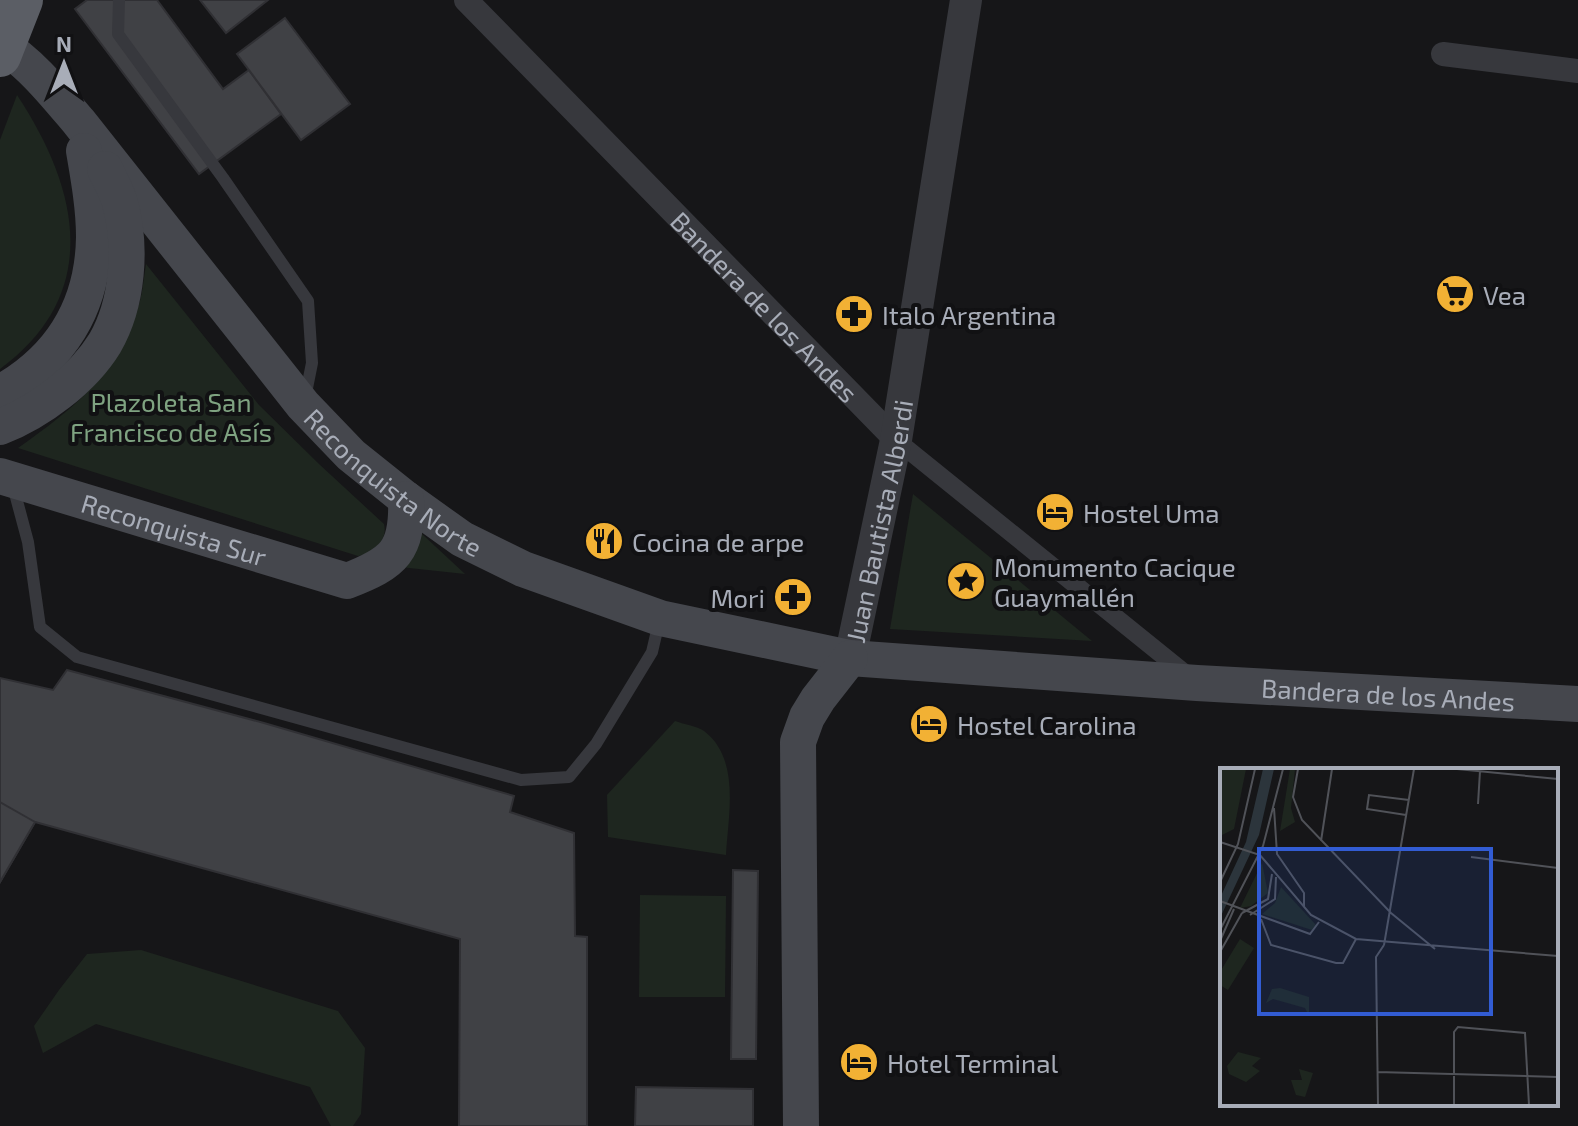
<svg xmlns="http://www.w3.org/2000/svg" width="1578" height="1126" font-family="'Exo 2',sans-serif">
<style>
.green{fill:#1e261f}
.building{fill:#404145;stroke:#303034;stroke-width:2}
.lines{fill:none;stroke-linecap:round;stroke-linejoin:round}
.service{stroke:#37383d;stroke-width:12}
.pedestrian{stroke:#37383d;stroke-width:18}
.minor{stroke:#37383d;stroke-width:24}
.tertiary{stroke:#37383d;stroke-width:32}
.secondary{stroke:#45474d;stroke-width:36}
.trunk{stroke:#5b5e65;stroke-width:42}
.labels{text-anchor:middle;dominant-baseline:central;stroke-width:8;stroke-linejoin:round;paint-order:stroke}
.poi-label{font-size:26px;fill:#a8adb8;stroke:#111113;text-anchor:start}
.street-label{font-size:26px;fill:#a8adb8;stroke:#111113}
.park-label{font-size:26px;fill:#7fa381;stroke:#111113}
.inset-road{fill:none;stroke:#505258;stroke-width:2}
.view{fill:#325cd3;fill-opacity:0.15;stroke:#325cd3;stroke-width:4}
.inset-edge{fill:none;stroke:#a8adb8;stroke-width:4}
</style>
<rect width="100%" height="100%" fill="#161618"/>
<g class="green">
<path d="M17,95C79,189 103,293 0,369V140Z"/>
<path d="M146,264L259,405L319,464L384,524C388,541 374,553 358,556L18,448C76,407 119,373 140,301C143,289 144,276 146,264Z"/>
<path d="M913,494L1092,641L890,629Z"/>
<path d="M422,534L465,574L400,567Z"/>
<path d="M675,721C683,724 697,726 704,731C741,759 728,816 726,855L608,837L607,795Z"/>
<path d="M640,895L726,896L725,997H639Z"/>
<path d="M141,950L338,1011L365,1048L361,1114L353,1126H331L310,1087L96,1024L43,1053L34,1026L59,990L87,954Z"/>
</g>
<g class="building">
<path d="M87,0H157L223,89L249,70L281,114L199,174L75,9Z"/>
<path d="M200,0H268L226,33Z"/>
<path d="M285,18L350,104L301,140L237,54Z"/>
<path d="M67,670L264,723L514,796L510,812L574,833L575,936L587,937V1126H459L460,939L35,822L0,882V678L53,690Z"/>
<path d="M0,802L35,822L0,882Z"/>
<path d="M733,870L758,871L756,1059H731Z"/>
<path d="M636,1087L753,1089V1126H635Z"/>
</g>
<g class="lines">
<g class="service">
<path d="M119,0L118,34L223,178L308,301L312,363L305,398"/>
<path d="M13,486L28,542L40,627L77,657L521,780L569,777L596,744L652,652L659,622"/>
</g>
<path class="pedestrian" d="M896,440L1192,679"/>
<g class="minor">
<path id="s1" d="M466,0L896,440"/>
<path d="M1443,54L1578,71"/>
</g>
<path class="tertiary" id="s2" d="M850,658L896,440L966,0"/>
<g class="secondary">
<path id="s3" d="M0,44C31,63 56,95 79,122L303,405L351,455L406,499L462,539L523,569L660,618L850,658L1197,683L1578,704"/>
<path d="M0,393C61,359 93,307 94,237C94,209 89,180 84,151"/>
<path d="M0,427C39,412 83,379 105,343C128,303 132,247 120,203C117,192 110,180 105,169"/>
<path id="s4" d="M0,476L347,581C394,563 408,551 406,499"/>
<path d="M801,1126L798,742L807,717L818,699L850,658"/>
</g>
<path class="trunk" d="M0,56L22,0"/>
</g>
<defs>
<symbol id="supermarket-disc" viewBox="-11 -11 22 22"><circle r="9.5" fill="#f2b134" stroke="#111113"/><path d="M-6-5.5h2.5l.6 2H6L4.5 2H-2.5L-4.4-4H-6ZM-1.5 3.2a1.3 1.3 0 1 0 .1 0ZM3 3.2a1.3 1.3 0 1 0 .1 0Z" fill="#111"/></symbol>
<symbol id="pharmacy-disc" viewBox="-11 -11 22 22"><circle r="9.5" fill="#f2b134" stroke="#111113"/><path d="M-2-6h4v4h4v4h-4v4h-4v-4h-4v-4h4Z" fill="#111"/></symbol>
<symbol id="hotel-disc" viewBox="-11 -11 22 22"><circle r="9.5" fill="#f2b134" stroke="#111113"/><path d="M-6-4.5h1.5V1H6V5H4.5V3h-9V5H-6ZM-4 0a1.8 1.8 0 1 1 3.6 0ZM.5 0V-2.5h3Q6-2.5 6 0Z" fill="#111"/></symbol>
<symbol id="restaurant-disc" viewBox="-11 -11 22 22"><circle r="9.5" fill="#f2b134" stroke="#111113"/><path d="M-5-6h1v4h1v-4h1v4h1v-4h1v5L-1.5 .5V6h-2V.5L-5-1ZM5-6V6H3V1.5H1.5Q1.5-4 5-6Z" fill="#111"/></symbol>
<symbol id="sight-disc" viewBox="-11 -11 22 22"><circle r="9.5" fill="#f2b134" stroke="#111113"/><path d="M0-6L1.8-2.2L6-1.7L2.9 1.2L3.7 5.4L0 3.3L-3.7 5.4L-2.9 1.2L-6-1.7L-1.8-2.2Z" fill="#111"/></symbol>
</defs>
<g fill-rule="evenodd">
<use href="#supermarket-disc" x="1433" y="272" width="44" height="44"/>
<use href="#pharmacy-disc" x="832" y="292" width="44" height="44"/>
<use href="#hotel-disc" x="1033" y="490" width="44" height="44"/>
<use href="#restaurant-disc" x="582" y="519" width="44" height="44"/>
<use href="#sight-disc" x="944" y="559" width="44" height="44"/>
<use href="#pharmacy-disc" x="771" y="575" width="44" height="44"/>
<use href="#hotel-disc" x="907" y="702" width="44" height="44"/>
<use href="#hotel-disc" x="837" y="1040" width="44" height="44"/>
</g>
<g class="labels">
<g class="poi-label">
<text x="1483" y="294">Vea</text>
<text x="882" y="314">Italo Argentina</text>
<text x="1083" y="512">Hostel Uma</text>
<text x="632" y="541">Cocina de arpe</text>
<text x="994" y="566">Monumento Cacique<tspan x="994" dy="30">Guaymallén</tspan></text>
<text x="765" y="597" text-anchor="end">Mori</text>
<text x="957" y="724">Hostel Carolina</text>
<text x="887" y="1062">Hotel Terminal</text>
</g>
<g class="street-label">
<text stroke="none"><textPath href="#s1" startOffset="428">Bandera de los Andes</textPath></text>
<text stroke="none"><textPath href="#s3" startOffset="592">Reconquista Norte</textPath></text>
<text stroke="none"><textPath href="#s2" startOffset="140">Juan Bautista Alberdi</textPath></text>
<text stroke="none"><textPath href="#s4" startOffset="182">Reconquista Sur</textPath></text>
<text stroke="none"><textPath href="#s3" startOffset="1628">Bandera de los Andes</textPath></text>
</g>
<g class="park-label">
<text x="171" y="401">Plazoleta San<tspan x="171" dy="30">Francisco de Asís</tspan></text>
</g>
</g>
<g transform="translate(1220 768)">
<rect width="338" height="338" fill="#161618"/>
<path d="M0,1H26L14,61L0,68ZM70,1H75L71,40L75,54L60,63ZM42,95L48,125L31,138L20,140ZM61,119L96,157L92,162L42,146L55,135ZM20,171L34,180L8,222L0,217V204ZM60,220L89,229V248L85,240L53,231L46,235L52,221ZM18,284L41,290L32,298L40,303L26,314L9,306L7,298ZM79,301L93,305L85,329L76,327L71,312H82Z" fill="#1e261f"/>
<path d="M43,1H54L39,67L0,150V130L26,74Z" fill="#2c353c"/>
<path class="inset-road" d="M78,1L73,29L82,52L171,145L215,181M237,1L338,11M258,36L260,3M54,40L57,86L84,125V139M186,47L147,41L149,27L189,32M101,73L112,1M0,74L40,87L91,147L136,171L338,188M251,89L338,100M0,114L18,76L35,1M0,133L90,166L99,154M22,145L48,131L52,106M30,147L55,131L56,109M41,151L51,177L116,195H123L136,171M0,162L43,78L63,1M0,173L14,141M164,177L194,1M0,184L22,145M157,304L338,309M158,337L156,189L164,177M234,337V264L238,259L305,265L309,337"/>
<path class="view" d="M39,81H271V246H39Z"/>
<rect width="338" height="338" class="inset-edge"/>
</g>
<g transform="translate(64 64)" stroke="#111113" stroke-width="6" paint-order="stroke">
<path d="M0-6L14 30L0 20L-14 30Z" fill="#a8adb8"/>
<text y="-12" font-size="22" font-weight="bold" text-anchor="middle" fill="#a8adb8">N</text>
</g>
</svg>
